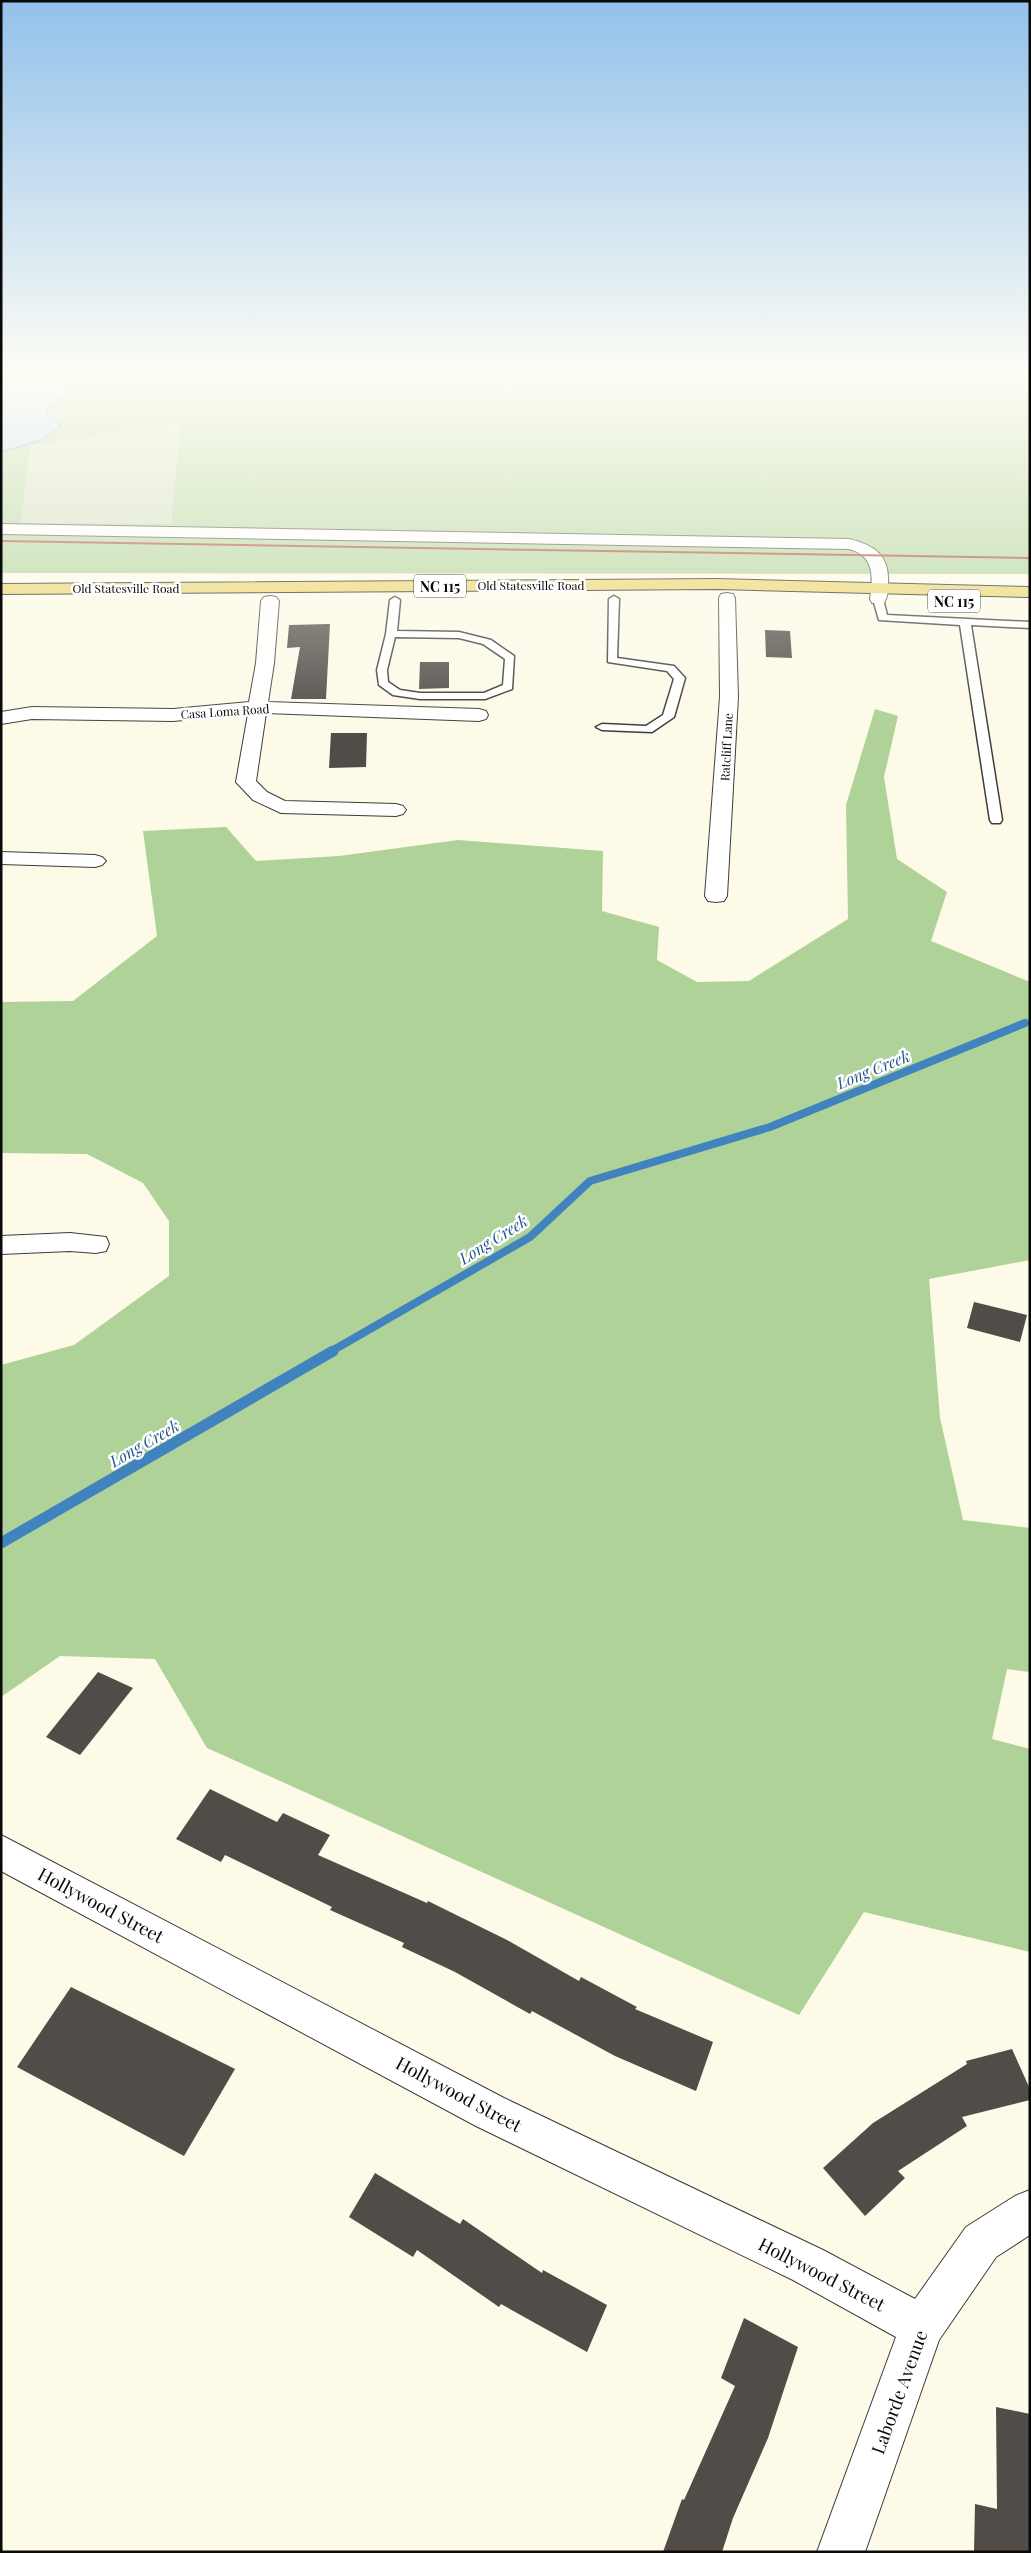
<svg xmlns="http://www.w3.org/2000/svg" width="1031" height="2553" font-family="'Playfair Display',serif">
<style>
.forest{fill:#aed297}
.cemetery{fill:#cfdbbd}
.water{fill:#b2d4ef;stroke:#4183be}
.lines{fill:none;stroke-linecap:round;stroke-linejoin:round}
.stream-far1{stroke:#4183be;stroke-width:8}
.stream{stroke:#4183be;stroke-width:11}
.building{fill:#514c47}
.service-casing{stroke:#3c3c3c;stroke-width:3}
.minor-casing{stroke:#3c3c3c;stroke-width:2}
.primary-casing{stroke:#1a1a1a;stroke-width:2}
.service{fill:#fff;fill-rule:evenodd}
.minor{fill:#fff;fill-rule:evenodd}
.primary{fill:#ead46b;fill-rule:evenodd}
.rail{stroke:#aa3431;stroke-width:2}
.labels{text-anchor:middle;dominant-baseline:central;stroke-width:5;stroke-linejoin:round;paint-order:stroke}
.far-street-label{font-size:12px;fill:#090909;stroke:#fff}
.shield{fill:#fff;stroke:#535353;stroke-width:1}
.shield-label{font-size:14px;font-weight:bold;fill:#090909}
.water-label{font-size:16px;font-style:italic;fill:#21568d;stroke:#fff}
.near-street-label{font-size:18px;fill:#090909;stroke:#fff}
</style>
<rect width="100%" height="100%" fill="#fdfae8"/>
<g class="forest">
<path d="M90,375H1030V574L1,573V452L42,440L59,428L54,417L46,410L59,398Z"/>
<path d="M875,709L898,716L884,777L897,859L947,892L931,941L1030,982V1260L929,1279L940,1418L963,1520L1030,1528V1672L1007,1669L992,1739L1030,1749V1952L864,1912L799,2015L207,1748L155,1659L60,1656L1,1697V1365L74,1345L169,1276V1221L143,1183L87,1154L1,1153V1002L73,1001L157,936L143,831L226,827L256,861L339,856L458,840L603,851L602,911L659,927L657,960L697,982L749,981L848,919L846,805Z"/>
</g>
<path class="cemetery" d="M181,422L171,524L21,523L30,446Z"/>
<path class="water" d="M1,375H90L59,398L46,410L48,414L60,423L59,428L42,440L1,452Z"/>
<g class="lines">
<path class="stream-far1" d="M330,1352L530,1237L590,1181L770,1127L1025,1023"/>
<path class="stream" d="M1,1543L333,1351"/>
</g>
<g class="building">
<path d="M330,624L326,699H291L300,647L287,648L289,625Z"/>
<path d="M765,630L790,631L792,658L766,657Z"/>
<path d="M420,662H449V688L419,689Z"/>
<path d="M331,733H367L366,767L329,768Z"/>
<path d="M974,1302L1027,1315L1020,1342L967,1328Z"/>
<path d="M98,1672L133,1688L80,1755L46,1737Z"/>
<path d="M210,1789L277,1822L283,1813L330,1835L318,1855L427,1903L428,1901L507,1940L579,1981L581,1977L637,2007L635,2009L713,2042L696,2091L615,2056L532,2011L530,2014L455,1972L402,1947L404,1943L330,1910L332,1907L225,1855L221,1862L176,1839Z"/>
<path d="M71,1987L235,2069L184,2156L17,2067Z"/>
<path d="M1012,2049L1030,2089V2100L962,2117L967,2126L898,2171L905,2178L865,2216L823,2168L873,2123L967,2064L966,2061Z"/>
<path d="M375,2173L460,2224L463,2219L542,2273L543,2270L607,2305L587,2352L501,2304L499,2307L417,2250L413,2257L349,2217Z"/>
<path d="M744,2318L798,2347L768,2438L733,2518L722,2552H663L682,2499L684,2500L735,2386L721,2378Z"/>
<path d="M996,2407L1030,2414V2552H974L975,2504L997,2509Z"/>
</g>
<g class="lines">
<defs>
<g id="service">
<path d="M614,596L619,599L617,658L674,666L685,678L674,717L652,732L602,730L596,727L602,724L646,726L663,715L674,679L667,671L608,662L609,599Z"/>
<path d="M878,596L883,599L887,615L1030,622V628L971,625L1002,820L1000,823H992L990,820L960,625L879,620L873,599Z"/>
<path d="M395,597L400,600L397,631L459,632L491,640L514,656L512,689L485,699H420L393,695L379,685L377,670L386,634L390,600ZM395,637L459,638L483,644L505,659L503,685L484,693H420L400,690L388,682L387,670Z"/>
</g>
<g id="minor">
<path d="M1,524L849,539C874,545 890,555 888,584C888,590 888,597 884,603H872L870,599C873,577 875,556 849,549L1,534Z"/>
<path d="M727,593L733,594L735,598L738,697L727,896L724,901L716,902L708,901L705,896L720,697L719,598L721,594Z"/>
<path d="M270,596L276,597L279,601L274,663L268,702L479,709L486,711L488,715L486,719L479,721L266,713L256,781L267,792L285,801L396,804L403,806L406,810L403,814L396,816L281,813L253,800L236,782L248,714L173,721L32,719L1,724V712L32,707L173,709L249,702L256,663L261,601L264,597Z"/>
<path d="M1,852L95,855L102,857L106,861L102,865L95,867L1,864Z"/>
<path d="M70,1233L106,1237L109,1244L106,1251L96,1253L70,1251L1,1254V1236Z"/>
<path d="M1,1835L504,2098L823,2250L915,2299L966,2227L1015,2196L1030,2190V2235L996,2257L939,2340L865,2552H817L896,2337L793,2280L476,2126L1,1871Z"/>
</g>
<path id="primary" d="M717,579L1030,587V597L717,589L1,594V584Z"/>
</defs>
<use href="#service" class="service-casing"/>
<use href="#minor" class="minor-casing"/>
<use href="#primary" class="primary-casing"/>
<use href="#service" class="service"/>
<use href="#minor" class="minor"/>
<use href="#primary" class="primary"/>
<path class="rail" d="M1,541L1030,558"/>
</g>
<linearGradient id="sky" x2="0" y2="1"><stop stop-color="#92c1eb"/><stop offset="0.51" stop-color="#fefdf5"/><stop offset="1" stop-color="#fefdf5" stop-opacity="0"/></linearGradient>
<rect width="1031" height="733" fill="url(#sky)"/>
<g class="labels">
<g class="far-street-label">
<text x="531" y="585">Old Statesville Road</text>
<text x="126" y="588">Old Statesville Road</text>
<text transform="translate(225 711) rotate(-4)">Casa Loma Road</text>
<text transform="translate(726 747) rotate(-87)">Ratcliff Lane</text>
</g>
<g class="shield">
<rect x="414" y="574.5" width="52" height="23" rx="4"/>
<rect x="928" y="589.5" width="52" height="23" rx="4"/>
</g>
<g class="shield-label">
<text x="440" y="586">NC 115</text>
<text x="954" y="601">NC 115</text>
</g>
<g class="water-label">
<text transform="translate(873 1069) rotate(-22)">Long Creek</text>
<text transform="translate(493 1239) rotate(-32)">Long Creek</text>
<text transform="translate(144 1443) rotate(-30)">Long Creek</text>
</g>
<g class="near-street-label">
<text transform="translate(101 1905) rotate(28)">Hollywood Street</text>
<text transform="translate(459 2094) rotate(28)">Hollywood Street</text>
<text transform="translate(822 2274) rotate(27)">Hollywood Street</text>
<text transform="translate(899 2392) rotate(-70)">Laborde Avenue</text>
</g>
</g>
<rect width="1031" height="2553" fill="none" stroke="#090909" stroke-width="5"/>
</svg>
